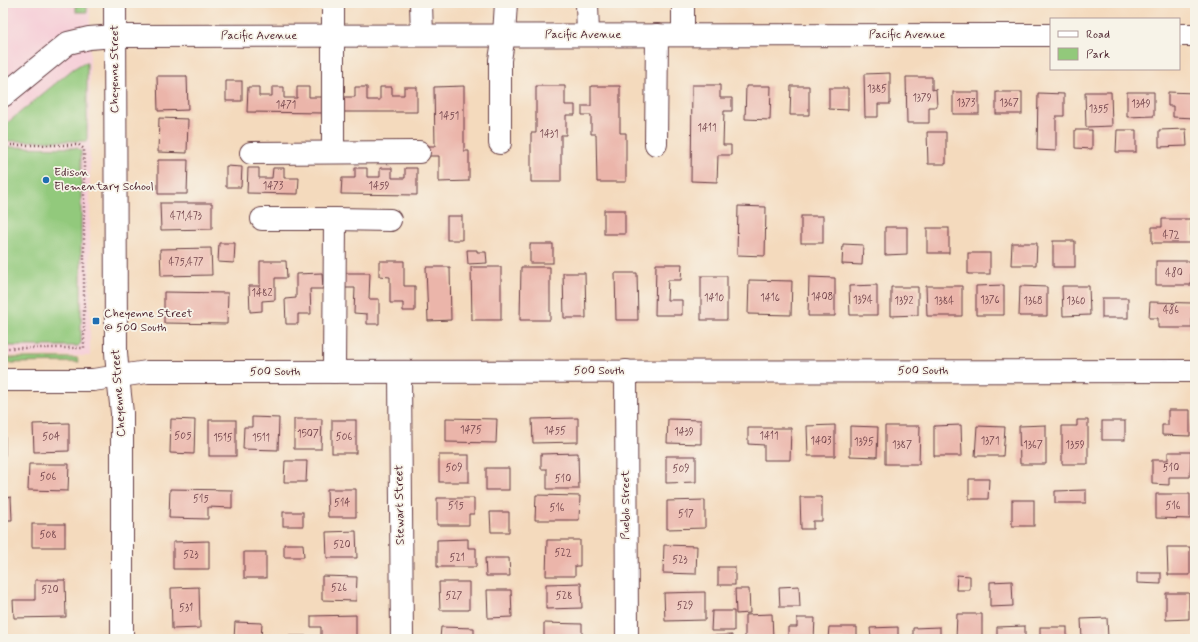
<svg xmlns="http://www.w3.org/2000/svg" width="1198" height="642" font-family="Mynerve,sans-serif">
<style>
.built{fill:#f6cfd8}
.green{fill:#92c97b;stroke:#6e7453}
.building{fill:#ebb5aa}
.lines{fill:none;stroke-linecap:round;stroke-linejoin:round}
.minor-casing{stroke:#643b41;stroke-width:24}
.path{stroke:#643b41;stroke-width:2.5;stroke-dasharray:1 3;stroke-linecap:butt}
.minor{stroke:#fff;stroke-width:22}
.poi-dot{fill:#1f6fb2;stroke:#f7f3e8;stroke-width:1.5}
.labels{text-anchor:middle;dominant-baseline:central;stroke-width:3.5;stroke-linejoin:round;paint-order:stroke}
.number-label{font-size:10px;fill:#72444b}
.street-label{font-size:12px;fill:#4a1f2b;stroke:#f7f3e8}
.poi-label{font-size:12px;fill:#4a1f2b;stroke:#f7f3e8;text-anchor:start}
</style>
<rect width="100%" height="100%" fill="#f7f3e8"/>
<filter id="ink" filterUnits="userSpaceOnUse"><feTurbulence type="fractalNoise" baseFrequency=".025" numOctaves="2"/><feDisplacementMap in="SourceGraphic" scale="8" xChannelSelector="R" yChannelSelector="G"/><feConvolveMatrix kernelMatrix="1 2 1 2 8 2 1 2 1" color-interpolation-filters="sRGB"/></filter>
<filter id="wash" filterUnits="userSpaceOnUse"><feTurbulence type="fractalNoise" baseFrequency=".012" numOctaves="4" result="noise"/><feDisplacementMap in="SourceGraphic" scale="16" xChannelSelector="R" yChannelSelector="G"/><feGaussianBlur stdDeviation="0.9" result="paint"/><feColorMatrix in="noise" values="0 0 0 0 0 0 0 0 0 0 0 0 0 0 0 0 0 1.4 0 .05"/><feComposite in="paint" operator="in"/></filter>
<g filter="url(#wash)">
<rect width="100%" height="100%" fill="#f4dabd"/>
<rect class="built" x="3" y="3" width="87" height="353"/>
<g class="green">
<rect x="76" y="3" width="11" height="9"/>
<path d="M83,63H87V141H7L6,124L73,69Z"/>
<path d="M3,147L77,148L81,151V343L78,346H3Z"/>
<path d="M3,358H77L79,362L3,363Z"/>
</g>
<g id="blocks">
<g class="building">
<path d="M890,73V104H878V117H865L864,74Z"/>
<path d="M157,76H187L188,110L158,111Z"/>
<path d="M906,77H932V90L936,89L937,107H929V123H907Z"/>
<rect x="226" y="81" width="16" height="20"/>
<path d="M692,85H720V98H732V111H724L723,145H731V155H718L717,182L691,181Z"/>
<path d="M464,86V151H469V181L439,182V156H425V146H435L434,87Z"/>
<path d="M536,86H565V105H575V115H566V135H561V182H531V133H536Z"/>
<path d="M591,86H620V133H626V182H597L596,134H591V115H582V106H591Z"/>
<path d="M746,86H771L770,120L745,119Z"/>
<path d="M791,86H809V115H790Z"/>
<path d="M248,87H259V96H272V87H284V98H297V87H309V97H324V113L247,112Z"/>
<path d="M355,87H367V100H380V87H392V95H404V87H417V112H341V97H355Z"/>
<path d="M829,88H848V110L829,109Z"/>
<rect x="953" y="92" width="26" height="22"/>
<rect x="996" y="92" width="26" height="22"/>
<path d="M1085,92H1111L1112,126L1086,127Z"/>
<path d="M1127,92H1154V116L1127,117Z"/>
<path d="M1168,92L1195,93V118L1173,117V106H1168Z"/>
<path d="M1038,93L1064,94V116H1056V151L1037,150Z"/>
<path d="M159,118L188,119L187,153L158,152Z"/>
<path d="M1186,129L1187,146L1159,147V130Z"/>
<path d="M1075,130H1092V149L1075,148Z"/>
<path d="M1117,130H1136V152H1116Z"/>
<path d="M927,132H946V164H928Z"/>
<path d="M158,160H188L187,194H158Z"/>
<path d="M226,166L242,167L241,187H226Z"/>
<path d="M248,168H259V178H272L273,168H284V178H299L298,194L247,193Z"/>
<path d="M355,168H367V177H380V168H392V178H405V168H417V195L341,194L342,178H355Z"/>
<path d="M160,203H212V229L161,230Z"/>
<path d="M738,206L766,207L765,256L737,255Z"/>
<rect x="604" y="210" width="21" height="24"/>
<rect x="447" y="216" width="15" height="24"/>
<rect x="801" y="216" width="22" height="27"/>
<path d="M1162,219H1191V243H1152V227H1162Z"/>
<path d="M885,227H907V254L885,255Z"/>
<rect x="927" y="228" width="22" height="25"/>
<rect x="1053" y="241" width="22" height="26"/>
<path d="M219,243H235L234,263L218,262Z"/>
<path d="M1012,243H1037L1036,265H1011Z"/>
<rect x="530" y="244" width="23" height="19"/>
<path d="M843,244L863,245L862,265L842,264Z"/>
<path d="M211,248L212,275L161,276L160,249Z"/>
<path d="M467,250H477V252H486L487,263L468,264Z"/>
<rect x="968" y="253" width="22" height="21"/>
<path d="M260,261H286L287,278H275V300L262,301V311L250,312L249,286H260Z"/>
<path d="M379,261H404V286H415V311H403V303H390V277L379,276Z"/>
<rect x="1156" y="261" width="35" height="24"/>
<path d="M656,264H682L681,280H668L667,300H682V315H655Z"/>
<path d="M426,267H450L451,320L428,321Z"/>
<path d="M471,267H501V320H472Z"/>
<path d="M521,267H550V320H520Z"/>
<path d="M322,273L323,289H310L311,314H298V324H286L285,299L296,298V274Z"/>
<path d="M343,273H370L369,299H379V324H367V314L354,313L355,288H343Z"/>
<path d="M563,273H585L586,318H564Z"/>
<path d="M615,273H637L638,320H616Z"/>
<rect x="701" y="276" width="26" height="44"/>
<path d="M809,277L835,278V316H808Z"/>
<path d="M749,280L792,281L791,315L748,314Z"/>
<path d="M877,285V315H850L849,286Z"/>
<path d="M1004,285V315H976V286Z"/>
<path d="M926,286H962V316H927Z"/>
<path d="M1020,286L1047,287V316H1019Z"/>
<path d="M1062,286H1089L1090,315L1063,316Z"/>
<path d="M891,287H918V315L891,316Z"/>
<path d="M164,292L228,293L227,324L164,323Z"/>
<rect x="1102" y="298" width="26" height="20"/>
<path d="M1150,302L1192,303V328H1158V318H1149Z"/>
<path d="M1168,410H1190V436L1162,435V425H1168Z"/>
<path d="M252,417L279,418L278,450L243,449L244,427H252Z"/>
<path d="M446,418L497,419L496,443L446,442Z"/>
<path d="M578,418V442L533,443L532,419Z"/>
<path d="M171,419L195,420L194,454L170,453Z"/>
<path d="M294,419H322L321,449H294Z"/>
<path d="M668,419L701,420V444L667,443Z"/>
<rect x="209" y="420" width="27" height="36"/>
<rect x="332" y="420" width="24" height="33"/>
<path d="M1077,420H1088V464H1062V426H1077Z"/>
<rect x="1102" y="421" width="23" height="19"/>
<path d="M69,423V451L34,452L33,424Z"/>
<path d="M835,425V456H808L807,426Z"/>
<path d="M961,425L962,456H934V426Z"/>
<path d="M1046,425V464H1020L1019,426Z"/>
<path d="M850,426L878,427L877,457L850,456Z"/>
<path d="M885,426H920L919,464H885Z"/>
<path d="M977,426L1005,427L1003,456H975Z"/>
<path d="M748,428H791L790,460H764V445L748,444Z"/>
<rect x="3" y="431" width="2" height="24"/>
<path d="M1168,452H1191L1190,477H1169V485L1152,484V460H1168Z"/>
<path d="M578,453L579,489H547V469H541V454Z"/>
<rect x="439" y="455" width="30" height="27"/>
<path d="M666,456H696V482L666,483Z"/>
<path d="M285,461H307L306,482H284Z"/>
<path d="M29,464H69L68,491L28,490Z"/>
<rect x="486" y="468" width="23" height="22"/>
<path d="M969,479H989L988,499H969Z"/>
<path d="M170,489L232,490V508L208,507V519L169,518Z"/>
<path d="M327,489H356V517H328Z"/>
<path d="M1086,490V503H1055V491Z"/>
<path d="M1156,494H1190V519L1156,518Z"/>
<path d="M536,495L580,496L579,520H535Z"/>
<path d="M11,497L12,520H3V498Z"/>
<path d="M800,497H822V521H813V529H801Z"/>
<path d="M437,498H474V514H469V525H437Z"/>
<path d="M705,500V528L667,529V501Z"/>
<rect x="1012" y="500" width="22" height="26"/>
<rect x="283" y="512" width="20" height="14"/>
<path d="M490,512H509V532H491Z"/>
<rect x="32" y="524" width="33" height="23"/>
<path d="M356,531L357,558H327L326,532Z"/>
<path d="M468,539V548H476V567H437V540Z"/>
<path d="M547,540H580V566H575V576H546Z"/>
<path d="M209,541V569H173V542Z"/>
<path d="M284,544H303L304,557H284Z"/>
<path d="M664,545L697,546L696,574L663,573Z"/>
<path d="M1167,547H1190V575H1168Z"/>
<rect x="244" y="552" width="22" height="26"/>
<path d="M485,558H509L510,576H486Z"/>
<rect x="718" y="567" width="17" height="18"/>
<path d="M1137,573H1161V584L1137,583Z"/>
<path d="M957,575L970,576V590H956Z"/>
<path d="M322,576L357,577L356,601L322,600Z"/>
<path d="M35,580H65L66,617L14,618L13,600H35Z"/>
<path d="M1012,581L1013,606L990,607V582Z"/>
<path d="M439,582H469V610H440Z"/>
<path d="M581,583L582,608L546,609V584Z"/>
<path d="M799,586L800,607H780L779,587Z"/>
<path d="M199,587L200,628L172,629L171,588Z"/>
<path d="M735,589H749L750,613L736,614Z"/>
<path d="M487,590H511L512,617L488,618Z"/>
<path d="M705,592V620L665,621L664,593Z"/>
<path d="M1166,593H1189V619L1166,620Z"/>
<path d="M712,611H734V631H711Z"/>
<path d="M772,614L773,639H745V615Z"/>
<path d="M957,614H982V639H956Z"/>
<path d="M356,615V639H321V627H311V616Z"/>
<path d="M797,618H815L814,639H788V627H797Z"/>
<path d="M1107,618L1108,639H1082L1081,619Z"/>
<path d="M235,622L262,623L261,639H234Z"/>
<path d="M544,623L582,624V639H544Z"/>
<path d="M1025,626V639H997V627Z"/>
<path d="M441,627L474,628V639H440Z"/>
<path d="M829,627H857V639H828Z"/>
<path d="M898,627V639H871L870,628Z"/>
<path d="M940,627V639H913V628Z"/>
<rect x="1040" y="627" width="27" height="12"/>
<path d="M732,635V639H710V636Z"/>
<rect x="284" y="636" width="27" height="3"/>
<path d="M672,637L703,638V639H672Z"/>
<rect x="1167" y="637" width="23" height="2"/>
</g>
</g>
</g>
<g filter="url(#ink)">
<use href="#blocks" fill-opacity="0" stroke="#643b41" stroke-width="1"/>
<g class="lines">
<defs>
<g id="minor">
<path d="M115,3L116,352L118,377L122,413V639"/>
<path d="M333,3V152"/>
<path d="M421,3L422,35"/>
<path d="M587,3L588,35"/>
<path d="M683,35V3"/>
<path d="M1179,35H1195"/>
<path d="M3,96L68,43L89,38L115,36L1051,35"/>
<path d="M500,143V60L504,35L506,3"/>
<path d="M656,144L657,35"/>
<path d="M251,153L419,152"/>
<path d="M262,219H335"/>
<path d="M626,371L627,639"/>
<path d="M334,372L335,219L390,220"/>
<path d="M400,372L402,639"/>
<path d="M3,380H93L147,372L1195,371"/>
</g>
</defs>
<use href="#minor" class="minor-casing"/>
<path class="path" d="M3,145H79L84,149V348H3"/>
<use href="#minor" class="minor"/>
</g>
</g>
<g class="poi-dot">
<circle cx="46" cy="180" r="4"/>
<rect x="92" y="317" width="8" height="8" rx="2"/>
</g>
<g class="labels">
<g class="number-label">
<text x="877" y="89">1385</text>
<text x="922" y="98">1379</text>
<text x="966" y="103">1373</text>
<text x="1009" y="103">1367</text>
<text x="1141" y="104">1349</text>
<text x="286" y="105">1471</text>
<text x="1099" y="109">1355</text>
<text x="449" y="116">1451</text>
<text x="707" y="128">1411</text>
<text x="549" y="134">1431</text>
<text x="273" y="186">1473</text>
<text x="379" y="186">1459</text>
<text x="186" y="216">471,473</text>
<text x="1171" y="235">472</text>
<text x="186" y="262">475,477</text>
<text x="1174" y="273">480</text>
<text x="262" y="293">1482</text>
<text x="822" y="297">1408</text>
<text x="714" y="298">1410</text>
<text x="770" y="298">1416</text>
<text x="863" y="300">1394</text>
<text x="990" y="300">1376</text>
<text x="904" y="301">1392</text>
<text x="944" y="301">1384</text>
<text x="1033" y="301">1368</text>
<text x="1076" y="301">1360</text>
<text x="1171" y="310">486</text>
<text x="471" y="430">1475</text>
<text x="555" y="431">1455</text>
<text x="684" y="432">1439</text>
<text x="308" y="434">1507</text>
<text x="183" y="436">505</text>
<text x="769" y="436">1411</text>
<text x="51" y="437">504</text>
<text x="344" y="437">506</text>
<text x="223" y="438">1515</text>
<text x="261" y="438">1511</text>
<text x="821" y="441">1403</text>
<text x="990" y="441">1371</text>
<text x="864" y="442">1395</text>
<text x="902" y="445">1387</text>
<text x="1033" y="445">1367</text>
<text x="1075" y="445">1359</text>
<text x="454" y="468">509</text>
<text x="1171" y="468">510</text>
<text x="681" y="469">509</text>
<text x="48" y="477">506</text>
<text x="563" y="479">510</text>
<text x="201" y="499">515</text>
<text x="342" y="503">514</text>
<text x="456" y="506">515</text>
<text x="1173" y="506">516</text>
<text x="557" y="508">516</text>
<text x="686" y="514">517</text>
<text x="48" y="535">508</text>
<text x="342" y="545">520</text>
<text x="563" y="553">522</text>
<text x="191" y="555">523</text>
<text x="457" y="558">521</text>
<text x="680" y="560">523</text>
<text x="339" y="588">526</text>
<text x="50" y="590">520</text>
<text x="454" y="596">527</text>
<text x="564" y="596">528</text>
<text x="685" y="606">529</text>
<text x="186" y="608">531</text>
</g>
<g class="street-label">
<text x="583" y="35">Pacific Avenue</text>
<text x="907" y="35">Pacific Avenue</text>
<text x="259" y="36">Pacific Avenue</text>
<text transform="translate(115 69) rotate(-90)">Cheyenne Street</text>
<text x="599" y="371">500 South</text>
<text x="923" y="371">500 South</text>
<text x="275" y="372">500 South</text>
<text transform="translate(119 393) rotate(-94)">Cheyenne Street</text>
<text transform="translate(400 505) rotate(-91)">Stewart Street</text>
<text transform="translate(626 505) rotate(-90)">Pueblo Street</text>
</g>
<g class="poi-label">
<text x="54" y="173">Edison<tspan x="54" dy="14">Elementary School</tspan></text>
<text x="104" y="314">Cheyenne Street<tspan x="104" dy="14">@ 500 South</tspan></text>
</g>
</g>
<rect width="1198" height="642" fill="none" stroke="#f7f3e8" stroke-width="16"/>
<rect x="1050" y="18" width="130" height="52" fill="#f7f3e8" stroke="#b29e9c"/>
<rect x="1058" y="31" width="20" height="6" fill="#ffffff" stroke="#b29e9c"/>
<text x="1086" y="38" font-size="12" fill="#4a1f2b">Road</text>
<rect x="1058" y="48" width="20" height="12" fill="#92c97b" stroke="#b29e9c"/>
<text x="1086" y="58" font-size="12" fill="#4a1f2b">Park</text>
</svg>
